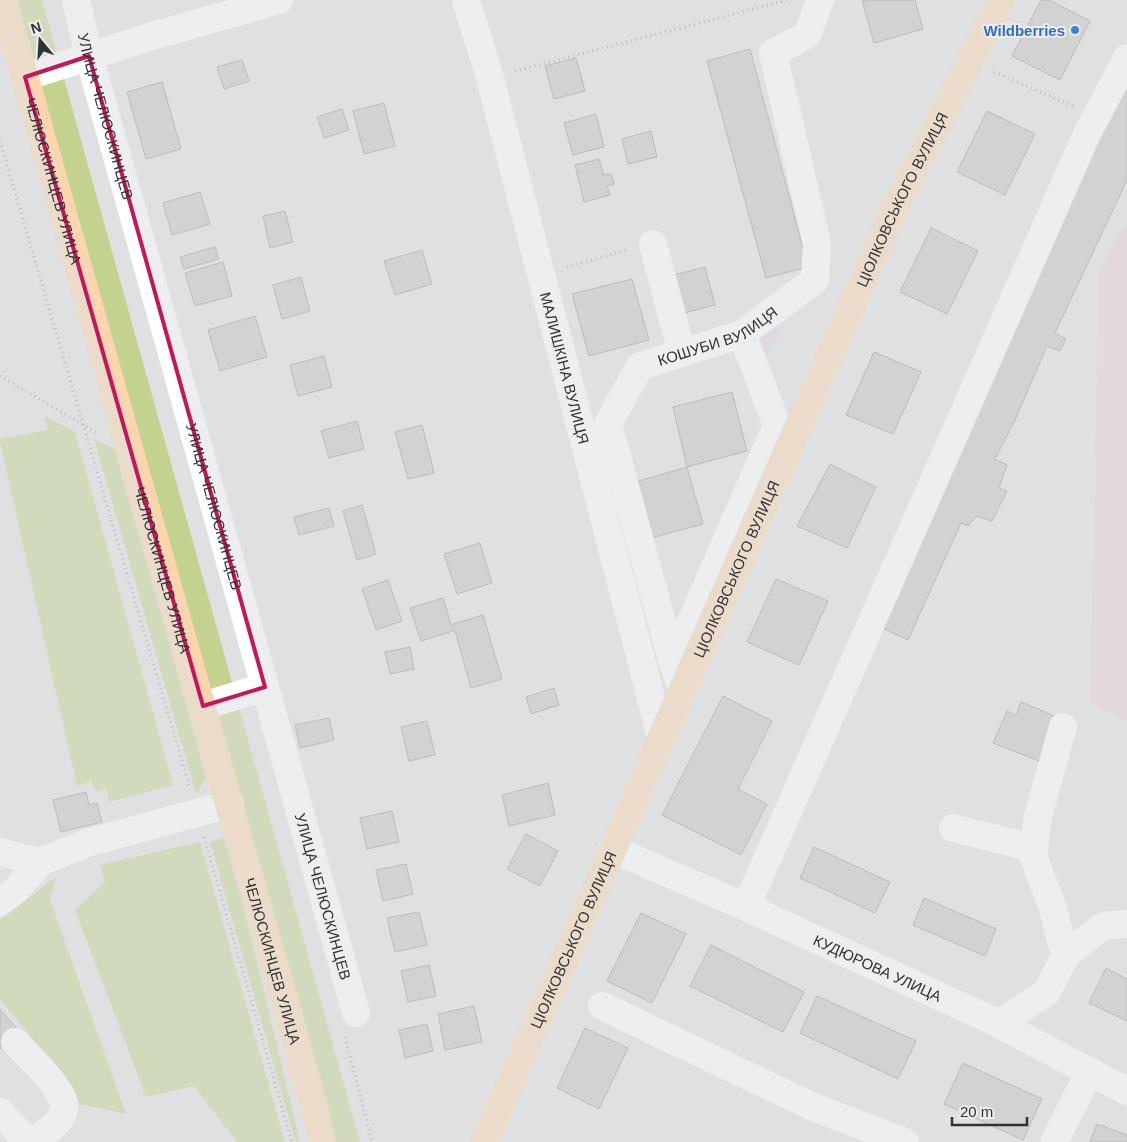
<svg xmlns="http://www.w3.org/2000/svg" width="1127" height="1142" font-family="Arial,sans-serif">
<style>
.commercial{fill:#e0d0e2}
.industrial{fill:#e9cfd4}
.green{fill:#c4d28f}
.building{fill:#c5c2c2;stroke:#928f8f}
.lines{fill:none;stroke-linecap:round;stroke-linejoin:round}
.path{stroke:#909193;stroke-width:3;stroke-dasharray:1 4;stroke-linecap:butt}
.minor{stroke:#fff;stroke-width:28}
.major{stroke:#fbd5af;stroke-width:28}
.marked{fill:none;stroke:#c2185b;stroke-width:4;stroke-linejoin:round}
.shop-dot{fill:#3f7fe0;stroke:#ecedef;stroke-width:2}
.labels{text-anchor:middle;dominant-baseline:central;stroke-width:4;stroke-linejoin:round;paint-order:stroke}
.shop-label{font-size:15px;font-weight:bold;fill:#366cbe;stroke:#ecedef;text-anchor:end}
.street-label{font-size:15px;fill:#313233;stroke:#ecedef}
</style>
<rect width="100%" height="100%" fill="#dfe0e2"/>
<path class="commercial" d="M766,324L781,334L766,357L751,347Z"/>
<path class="industrial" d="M1127,221V720L1090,704L1099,272Z"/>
<g class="green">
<path d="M14,0H42L360,1142H334Z"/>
<path d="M45,416L75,432L173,785L109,802L107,789L97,792L91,781L77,786L0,442V439L48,430Z"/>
<path d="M94,439L118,451L206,778L196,794Z"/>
<path d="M227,837L300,1142L295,1140L210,842Z"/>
<path d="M200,842L285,1142H237L194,1086L146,1097L75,910L105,882L100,865Z"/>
<path d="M55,878L50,900L126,1114L76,1103L75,1090L0,999V920Z"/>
</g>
<g class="building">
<path d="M862,0H915L923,29L874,43Z"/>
<path d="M1041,0H1049L1090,21L1060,80L1012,56Z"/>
<path d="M750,49L808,267L766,278L707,61Z"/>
<path d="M576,58L585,91L554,99L545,66Z"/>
<path d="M242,60L249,81L224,89L217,67Z"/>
<path d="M1127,80V180L1055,333L1066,339L1060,351L1047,346L1015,420L995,459L1007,465L999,488L1007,491L992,521L976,516L968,526L961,523L908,640L875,625Z"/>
<path d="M162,82L181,149L146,159L127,92Z"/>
<path d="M384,103L395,146L364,154L353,111Z"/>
<path d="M342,109L349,130L324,138L317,117Z"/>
<path d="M987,111L1035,134L1005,195L957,172Z"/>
<path d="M596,114L604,147L573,155L564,123Z"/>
<path d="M651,131L657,157L628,164L622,139Z"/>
<path d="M599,159L604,175L611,174L614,184L607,186L610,195L584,202L575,165Z"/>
<path d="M200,192L210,224L172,235L163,203Z"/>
<path d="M285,211L293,242L270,248L263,216Z"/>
<path d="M931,228L978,251L947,314L900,292Z"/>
<path d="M215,247L219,259L184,269L180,257Z"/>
<path d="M422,250L432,284L395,295L384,261Z"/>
<path d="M223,262L232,296L195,306L185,273Z"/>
<path d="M705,267L715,305L681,314L670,276Z"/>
<path d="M301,277L310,311L282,319L273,285Z"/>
<path d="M632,279L649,340L589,356L572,294Z"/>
<path d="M255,316L267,357L220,371L208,330Z"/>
<path d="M874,352L921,372L893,434L846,415Z"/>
<path d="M324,356L332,387L298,396L290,365Z"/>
<path d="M732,392L747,451L687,467L673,407Z"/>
<path d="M357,421L364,449L329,458L321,431Z"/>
<path d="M422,425L434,473L408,479L395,432Z"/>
<path d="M830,464L876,487L847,548L797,526Z"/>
<path d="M687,467L703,524L648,539L632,483Z"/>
<path d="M362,505L376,554L357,560L343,511Z"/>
<path d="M329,508L334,526L299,535L294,517Z"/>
<path d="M480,543L492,583L457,594L444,554Z"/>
<path d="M776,579L828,601L799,665L747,642Z"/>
<path d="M388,580L402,621L376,630L362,589Z"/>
<path d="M443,598L453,631L421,641L410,608Z"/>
<path d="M483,615L502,679L471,688L453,624Z"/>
<path d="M410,647L414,669L390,674L385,652Z"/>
<path d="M554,688L559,705L531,714L526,697Z"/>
<path d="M723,696L772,721L738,789L767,804L741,855L662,815Z"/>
<path d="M1021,702L1057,717L1039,761L993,743L1007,711L1016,715Z"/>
<path d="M329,718L334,740L300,748L295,725Z"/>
<path d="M427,721L435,755L409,761L401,727Z"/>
<path d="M548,783L555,815L509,826L502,795Z"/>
<path d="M86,792L89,805L97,803L102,822L61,832L53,800Z"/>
<path d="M392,811L399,842L367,849L360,818Z"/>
<path d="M526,834L558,851L540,886L507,869Z"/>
<path d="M814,847L890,882L875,913L800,878Z"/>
<path d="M406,864L413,894L383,901L376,870Z"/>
<path d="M924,898L996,929L985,956L913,925Z"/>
<path d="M419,912L427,945L395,952L387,918Z"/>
<path d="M641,913L686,934L652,1003L607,981Z"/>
<path d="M711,945L804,992L783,1032L690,986Z"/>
<path d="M429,965L436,996L408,1002L401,971Z"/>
<path d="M1106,968L1127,979V1021L1089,1003Z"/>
<path d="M817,996L916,1041L898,1079L800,1033Z"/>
<path d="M474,1006L482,1042L445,1050L438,1014Z"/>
<path d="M0,1009L20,1032L0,1049Z"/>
<path d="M427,1024L433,1051L405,1058L399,1030Z"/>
<path d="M585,1028L628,1048L599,1109L557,1088Z"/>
<path d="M963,1063L1042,1099L1023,1140L944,1104Z"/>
<path d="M1097,1124L1127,1135V1142H1090Z"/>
</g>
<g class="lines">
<g class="path">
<path d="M515,71L788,0"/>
<path d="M994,72L1073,106"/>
<path d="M0,141L190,788"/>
<path d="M567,267L628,250"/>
<path d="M0,376L97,433"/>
<path d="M204,837L292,1142"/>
<path d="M345,1037L372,1142"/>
</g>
<g class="minor">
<path id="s1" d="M76,0L89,56L356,1013"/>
<path id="s2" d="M466,0L490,78L661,737"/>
<path d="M25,77L152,36L279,0"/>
<path d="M653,244L682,353"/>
<path d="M673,663L777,425L742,334"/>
<path id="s3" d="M682,688L673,663L608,424L640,366L742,334L815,280L817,244L773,53L807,35L820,0"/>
<path d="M203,706L265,687"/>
<path d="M953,828L1034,848"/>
<path id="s4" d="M612,849L746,907L989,1019L1127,1091"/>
<path d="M0,852L40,862"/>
<path d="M0,902L17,889L40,862L87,843L230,804"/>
<path d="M746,907L1086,136L1127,58"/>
<path d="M1065,956L1103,926L1127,924"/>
<path d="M602,1006L813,1107L905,1142"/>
<path d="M998,1024L1047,992L1065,956L1053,909L1033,855L1038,816L1063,727"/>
<path d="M15,1042C27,1055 69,1093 64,1110C60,1125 43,1134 31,1142"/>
<path d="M0,1112L28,1142"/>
<path d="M1054,1142L1089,1073"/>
</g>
<g class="major">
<path id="s5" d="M3,0L312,1100L322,1142"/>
<path id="s6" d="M484,1142L894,209L1001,0"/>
</g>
</g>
<path d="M0 0H1127V1142H0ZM89,56L265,687L203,706L25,77Z" fill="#dfe0e2" fill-opacity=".55" fill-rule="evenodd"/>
<path class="marked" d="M89,56L265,687L203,706L25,77Z"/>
<circle class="shop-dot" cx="1075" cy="30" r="5"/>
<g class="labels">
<g class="shop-label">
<text x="1065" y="30">Wildberries</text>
</g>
<g class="street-label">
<text stroke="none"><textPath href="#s1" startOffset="120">УЛИЦА ЧЕЛЮСКИНЦЕВ</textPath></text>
<text stroke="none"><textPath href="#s5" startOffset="188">ЧЕЛЮСКИНЦЕВ УЛИЦА</textPath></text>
<text stroke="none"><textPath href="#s6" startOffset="1031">ЦІОЛКОВСЬКОГО ВУЛИЦЯ</textPath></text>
<text stroke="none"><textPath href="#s3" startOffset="424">КОШУБИ ВУЛИЦЯ</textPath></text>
<text stroke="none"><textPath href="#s2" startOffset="381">МАЛИШКІНА ВУЛИЦЯ</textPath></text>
<text stroke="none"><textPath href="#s1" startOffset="525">УЛИЦА ЧЕЛЮСКИНЦЕВ</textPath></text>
<text stroke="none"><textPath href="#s6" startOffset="626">ЦІОЛКОВСЬКОГО ВУЛИЦЯ</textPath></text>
<text stroke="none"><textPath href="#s5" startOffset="592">ЧЕЛЮСКИНЦЕВ УЛИЦА</textPath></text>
<text stroke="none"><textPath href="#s1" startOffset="930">УЛИЦА ЧЕЛЮСКИНЦЕВ</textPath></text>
<text stroke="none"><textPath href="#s6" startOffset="221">ЦІОЛКОВСЬКОГО ВУЛИЦЯ</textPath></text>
<text stroke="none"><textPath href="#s5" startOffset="998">ЧЕЛЮСКИНЦЕВ УЛИЦА</textPath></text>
<text stroke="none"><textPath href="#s4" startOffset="291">КУДЮРОВА УЛИЦА</textPath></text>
</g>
</g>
<g transform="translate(40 40) rotate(342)" stroke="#ecedef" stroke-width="4" paint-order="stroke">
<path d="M0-4L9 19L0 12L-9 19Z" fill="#313233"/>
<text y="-8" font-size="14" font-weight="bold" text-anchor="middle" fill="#313233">N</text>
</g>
<path d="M952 1117v8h75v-8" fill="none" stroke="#313233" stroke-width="2.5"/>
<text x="960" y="1117" font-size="15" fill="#313233" stroke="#ecedef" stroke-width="4" paint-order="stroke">20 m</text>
</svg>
